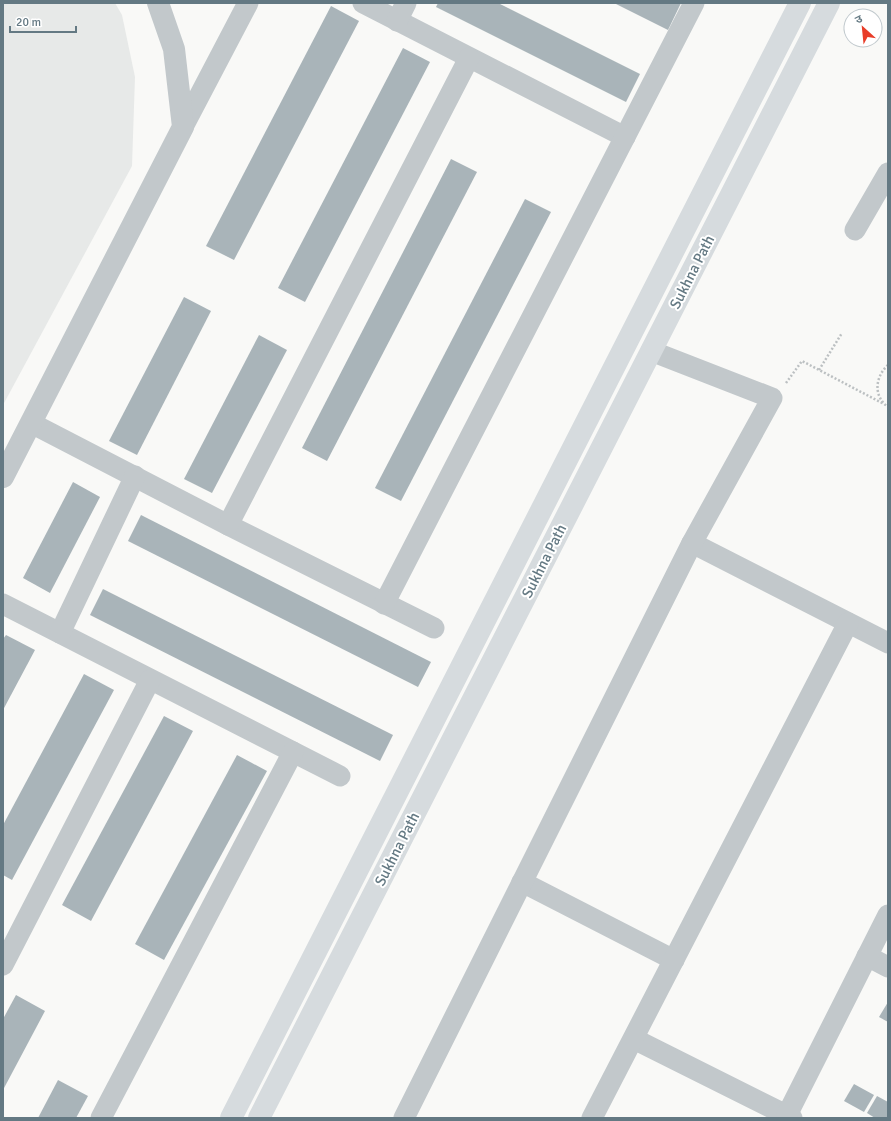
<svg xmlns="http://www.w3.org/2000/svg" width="891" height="1121" font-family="Signika,'Noto Sans Devanagari',sans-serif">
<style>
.built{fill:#e7e9e8}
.building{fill:#a9b4b9}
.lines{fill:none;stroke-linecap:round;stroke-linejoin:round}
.path{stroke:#bcc0c2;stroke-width:2.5;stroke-dasharray:2 2;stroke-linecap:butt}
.minor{stroke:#c2c8cb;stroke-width:21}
.tertiary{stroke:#c2c8cb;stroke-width:22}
.secondary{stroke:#d6dbde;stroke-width:22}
.labels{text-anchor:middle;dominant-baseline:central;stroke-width:4;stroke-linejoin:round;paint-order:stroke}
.street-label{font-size:15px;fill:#647983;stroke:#fff}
</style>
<rect width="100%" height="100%" fill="#f9f9f7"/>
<path class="built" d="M3,3H115L122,15L135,77L132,166L3,405Z"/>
<g class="building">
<path d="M438,3H498L640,74L626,102L436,7Z"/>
<path d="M614,3H681L668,30Z"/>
<path d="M331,6L359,21L234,260L206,246Z"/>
<path d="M403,48L430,62L305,302L278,288Z"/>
<path d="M451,159L477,172L327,461L302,448Z"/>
<path d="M525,199L551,212L401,501L375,488Z"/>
<path d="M184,297L211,311L137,455L109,441Z"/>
<path d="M259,335L287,350L212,493L184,479Z"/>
<path d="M73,482L100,497L50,593L23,578Z"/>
<path d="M141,515L431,662L418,687L128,541Z"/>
<path d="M103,589L393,735L380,761L90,615Z"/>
<path d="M6,635L35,650L3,710V639Z"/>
<path d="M84,674L114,690L12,880L3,875V825Z"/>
<path d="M164,716L193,731L91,921L62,905Z"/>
<path d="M237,755L267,771L164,960L135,944Z"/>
<path d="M16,995L45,1011L3,1090V1019Z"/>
<path d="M888,1002V1022L879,1017Z"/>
<path d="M58,1080L88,1096L76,1118H38Z"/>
<path d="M854,1084L874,1095L864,1112L844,1101Z"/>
<path d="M877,1096L888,1102V1118H875L867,1113Z"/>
</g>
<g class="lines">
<g class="path">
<path d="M888,365C875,377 873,396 888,407"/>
<path d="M819,370L842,333"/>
<path d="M786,383L802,361L884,404"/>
</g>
<g class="minor">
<path d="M363,3L625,137"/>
<path d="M397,21L406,3"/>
<path d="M183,127L248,3"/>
<path d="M855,230L888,173"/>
<path d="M31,423L228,525L434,628"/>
<path d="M228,525L469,58"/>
<path d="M692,543L888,643"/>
<path d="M3,604L340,776"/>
<path d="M384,604L694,3"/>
<path d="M60,633L135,476"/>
<path d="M522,882L674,960"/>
<path d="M867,956L888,967"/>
<path d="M3,965L150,680"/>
<path d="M634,1039L792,1118"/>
<path d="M787,1115L888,915"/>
<path d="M101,1118L293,752"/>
<path d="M404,1118L692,543L772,398L651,351"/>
<path d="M592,1118L848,623"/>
</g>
<path class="tertiary" d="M3,477L183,127L174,49L158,3"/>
<g class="secondary">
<path d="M231,1118L800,3"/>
<path d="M259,1118L829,3"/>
</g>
</g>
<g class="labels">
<g class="street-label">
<text transform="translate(692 272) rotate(-63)">Sukhna Path</text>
<text transform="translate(544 561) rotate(-63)">Sukhna Path</text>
<text transform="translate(397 849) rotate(-63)">Sukhna Path</text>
</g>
</g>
<rect width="891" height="1121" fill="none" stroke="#647983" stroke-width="8"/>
<g transform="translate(863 28) rotate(333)"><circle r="19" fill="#ffffff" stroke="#c1c9cd"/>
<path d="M0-3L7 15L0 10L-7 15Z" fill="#e83d29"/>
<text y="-6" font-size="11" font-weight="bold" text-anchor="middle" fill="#647983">उ</text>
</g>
<path d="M10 26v6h66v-6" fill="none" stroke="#647983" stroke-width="2"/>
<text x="16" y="26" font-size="12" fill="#647983" stroke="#ffffff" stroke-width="3" paint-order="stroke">20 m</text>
</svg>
